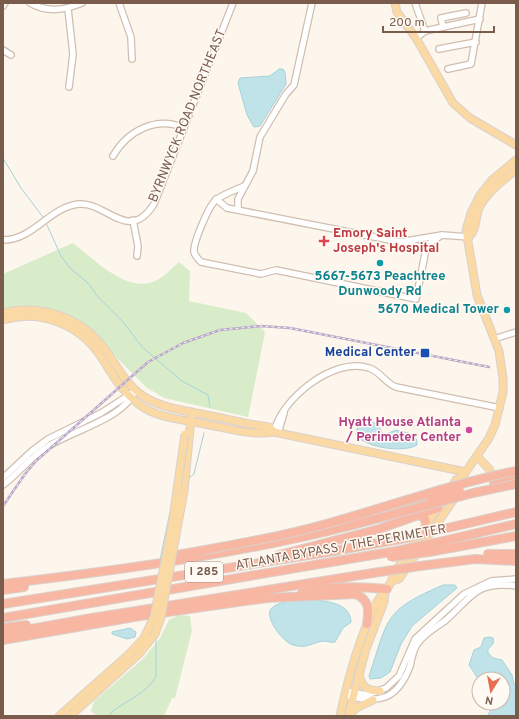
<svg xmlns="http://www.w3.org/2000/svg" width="519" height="719" font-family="Overpass,sans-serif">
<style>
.green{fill:#d8ecc9}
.water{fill:#bfe3e8;stroke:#a5d3da}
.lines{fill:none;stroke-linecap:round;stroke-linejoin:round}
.stream{stroke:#a5d3da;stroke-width:1}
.minor-casing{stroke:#d1beb0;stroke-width:8}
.major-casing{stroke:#dad1cd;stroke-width:9}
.highway-casing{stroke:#dad1cd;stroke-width:10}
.minor{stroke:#fff;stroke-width:5.5}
.major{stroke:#fbd9a5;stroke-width:7}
.highway{stroke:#f7b7a3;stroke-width:8}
.rail-casing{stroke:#b9a8c9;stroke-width:2.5}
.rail{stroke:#fffaf3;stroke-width:1;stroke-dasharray:3;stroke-linecap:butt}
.major-bridge-casing{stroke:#dad1cd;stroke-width:9;stroke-linecap:butt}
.highway-bridge-casing{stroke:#dad1cd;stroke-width:10;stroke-linecap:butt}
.major-bridge{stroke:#fbd9a5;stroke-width:7}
.highway-bridge{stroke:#f7b7a3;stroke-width:8}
.health-dot{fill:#e0444e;stroke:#fffaf3;stroke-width:1.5}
.culture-dot{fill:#0f9aa8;stroke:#fffaf3;stroke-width:1.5}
.transit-dot{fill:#1a4fb4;stroke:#fffaf3;stroke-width:1.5}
.hotel-dot{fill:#d1479c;stroke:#fffaf3;stroke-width:1.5}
.labels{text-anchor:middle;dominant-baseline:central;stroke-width:3;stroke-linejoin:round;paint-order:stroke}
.shield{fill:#fffaf3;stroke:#a28b7f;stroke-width:1}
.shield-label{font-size:12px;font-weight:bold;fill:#7a5c4d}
.street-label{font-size:13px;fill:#7a5c4d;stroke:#fffaf3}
.health-label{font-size:13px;font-weight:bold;fill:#be3a42;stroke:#fffaf3;text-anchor:start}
.culture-label{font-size:13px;font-weight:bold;fill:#0d838f;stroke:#fffaf3}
.transit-label{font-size:13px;font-weight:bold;fill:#164399;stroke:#fffaf3;text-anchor:end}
.hotel-label{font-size:13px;font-weight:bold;fill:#b23c85;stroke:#fffaf3;text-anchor:end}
</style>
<rect width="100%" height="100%" fill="#fdf6ec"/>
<g class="green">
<path d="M73,243C94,259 127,294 155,281C163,278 172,268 179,262L190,271L189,301L246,313L265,332L248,417L164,398L146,387L79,320L57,310L25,306L3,310V274Z"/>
<path d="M179,615L190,616L192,630L175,698H172L164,716H97L91,711L94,701L143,659L160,638L169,620Z"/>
</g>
<g class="water">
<path d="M279,69H283L285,72L286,84L260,126L254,127L247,115L238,83L240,78L270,76Z"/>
<path d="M368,420L378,425L382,433L386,434L396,430C405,433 418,432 417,445C404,453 366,448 356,435C357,427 359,421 368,420Z"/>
<path d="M443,585H455L457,588L412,626L401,644L390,672L381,678L370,679L369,676C389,617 383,611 443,585Z"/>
<path d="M291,600C307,600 351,597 351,622L343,628L335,642C331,643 327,641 323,641C311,643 307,649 293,645C284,643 264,618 271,609C275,604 285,602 291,600Z"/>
<path d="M130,628L136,632L135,637L127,639L112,634V632Z"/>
<path d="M489,637L493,638C495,644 492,645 488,649V653L493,658L502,660L512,675L514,684L516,685V716H487L490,712L492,703H503V679L479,680L469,665L474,650L481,647L484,638Z"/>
</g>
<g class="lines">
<g class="stream">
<path d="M3,158L21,188L43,217"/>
<path d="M47,225L61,256L70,268L88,283L98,297L124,323L142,347L182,381L208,395L210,407"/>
<path d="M189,478L194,474L204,433"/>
<path d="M160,560L170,512"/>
<path d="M109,716L113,711C126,701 149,692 156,676V638"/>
</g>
<defs>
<g id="minor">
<path d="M30,3C48,13 64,10 82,3"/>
<path d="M119,3L131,37L132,59"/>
<path d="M415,3L425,31"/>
<path d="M3,6L5,3"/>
<path d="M68,9L73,54L69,87"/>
<path d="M443,27L441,18L466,13"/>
<path d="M416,38L425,31L480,19"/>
<path d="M439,49L476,42"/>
<path d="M3,50L11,55"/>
<path d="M448,69L471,64L482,3"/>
<path d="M113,156C128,130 157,116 184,128"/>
<path d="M244,186C236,190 223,194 216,200C209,205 193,243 194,252C195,256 198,259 201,262L261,274L276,270L416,299L426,249L430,243L442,235"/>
<path d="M216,199L227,208L400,242L442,235L469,237"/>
<path d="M238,210V199L253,171L260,137L286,94L294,85L312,3"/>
<path d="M133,220L138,246L137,256"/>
<path d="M3,240C34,240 49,207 79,204C107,202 129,244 154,204L233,3"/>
<path d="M406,243L426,249"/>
<path d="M494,339L516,332"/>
<path d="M274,432C281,399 334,356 369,368C380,371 385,383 396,387L500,408"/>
<path d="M278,433L284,413"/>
<path d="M3,478L32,451L48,439L101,413L132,393"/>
<path d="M3,485C18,474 29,459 44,449C69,431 123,420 135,391"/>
<path d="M346,691L367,695L386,688L399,676L415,639L464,594L491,581L516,579"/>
<path d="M345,695C378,704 397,701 410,666C412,658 413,649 418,643C425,633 437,627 446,620C471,598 476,580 516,586"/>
</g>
<g id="major">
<path d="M395,3L397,12L416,38L453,103L470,118L516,145"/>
<path d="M469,237C477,229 475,219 479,208C487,192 502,181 516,170"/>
<path d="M3,313C40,304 80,317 103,347C118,366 126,387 148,399C164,408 183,410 201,414C224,418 246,424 269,427L274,432"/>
<path d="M3,320C39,309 78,324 99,354C110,370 119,388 134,400C140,406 149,411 157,414C172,419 189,421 205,424C226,428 251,436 274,432L466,472"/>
<path d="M477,456L490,470"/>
<path d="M450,490L456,480L463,476L489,438L495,425L503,392V379L499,351L477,295L466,230L471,213L480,195L492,180L516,160"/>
<path d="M184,491L191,418"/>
<path d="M392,581L399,579L456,496"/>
<path d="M359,673C361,687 367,691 380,691"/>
<path d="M59,716L128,655"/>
<path d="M70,716L139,654"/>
<path d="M340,716C348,678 359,638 376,604C381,593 392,587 393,575L438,507"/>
<path d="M348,716L366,649L384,602L385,592"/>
<path d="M348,716L356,708L373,700"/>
</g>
<g id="highway">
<path d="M494,483L516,479"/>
<path d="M418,514L425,519L426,525"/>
<path d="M368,517L431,498"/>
<path d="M439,530L516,512"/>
<path d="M430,544L516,524"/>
<path d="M429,552L516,536"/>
<path d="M488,554H516"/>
<path d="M279,555L379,529L438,508"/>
<path d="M171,556L200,551"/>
<path d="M420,566L475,559L516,561"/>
<path d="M3,584C121,570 238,554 353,525"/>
<path d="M3,590L24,587"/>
<path d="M302,593C330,586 357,586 387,589"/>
<path d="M3,604L334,551L406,538"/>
<path d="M3,618L396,551"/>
<path d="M3,628L26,625"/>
<path d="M3,634L92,618L373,573"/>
<path d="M3,640L140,616L267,598L356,594C370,601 369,610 367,624"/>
</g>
</defs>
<use href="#minor" class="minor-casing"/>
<use href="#major" class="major-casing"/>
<use href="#highway" class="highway-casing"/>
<use href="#minor" class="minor"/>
<use href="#major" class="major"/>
<use href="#highway" class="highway"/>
<defs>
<path id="rail" d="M3,506L25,474L36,461L148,362L183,343L220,330L261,326L290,328L489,367"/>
</defs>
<use href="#rail" class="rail-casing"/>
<use href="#rail" class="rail"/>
<defs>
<g id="major-bridge">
<path d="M139,654L155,634L161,617L184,491"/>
<path d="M128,655L144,638L154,617L172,525L185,434"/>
</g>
<g id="highway-bridge">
<path d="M431,498L460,491"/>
<path d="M353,525L473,493L516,484"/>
<path d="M406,538L439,530"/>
<path d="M200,551C247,542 294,534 340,520C399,503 456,483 516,471"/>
<path d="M396,551L430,544"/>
<path d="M391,557L429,552"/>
<path d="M373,573L420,566"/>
</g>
</defs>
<use href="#major-bridge" class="major-bridge-casing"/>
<use href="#highway-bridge" class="highway-bridge-casing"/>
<use href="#major-bridge" class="major-bridge"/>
<use href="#highway-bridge" class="highway-bridge"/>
</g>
<path class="health-dot" d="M322 235h4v4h4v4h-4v4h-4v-4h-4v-4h4z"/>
<g class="culture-dot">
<circle cx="380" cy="263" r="4"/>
<circle cx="507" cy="310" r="4"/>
</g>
<rect class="transit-dot" x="420" y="348" width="10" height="10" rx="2"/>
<circle class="hotel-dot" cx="469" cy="430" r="4"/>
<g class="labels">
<rect class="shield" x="185" y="562" width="38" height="20" rx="3"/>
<g class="shield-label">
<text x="204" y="572">I 285</text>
</g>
<g class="street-label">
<text transform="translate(188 116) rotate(-68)">BYRNWYCK ROAD NORTHEAST</text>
<text transform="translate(341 548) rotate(-10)">ATLANTA BYPASS / THE PERIMETER</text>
</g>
<g class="health-label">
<text x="333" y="234">Emory Saint<tspan x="333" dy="15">Joseph's Hospital</tspan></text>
</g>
<g class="culture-label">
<text x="380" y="277">5667-5673 Peachtree<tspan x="380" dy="15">Dunwoody Rd</tspan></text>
<text x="499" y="310" text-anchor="end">5670 Medical Tower</text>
</g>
<g class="transit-label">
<text x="416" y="353">Medical Center</text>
</g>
<g class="hotel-label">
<text x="461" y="423">Hyatt House Atlanta<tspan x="461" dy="15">/ Perimeter Center</tspan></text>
</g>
</g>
<rect width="519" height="719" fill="none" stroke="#7a5c4d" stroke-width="8"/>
<g transform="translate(491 691) rotate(191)"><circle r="19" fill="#fffaf3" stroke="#cabbb1"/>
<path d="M0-3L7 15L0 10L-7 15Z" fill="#e76f51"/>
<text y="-6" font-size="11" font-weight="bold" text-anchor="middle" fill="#7a5c4d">N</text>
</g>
<path d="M383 26v6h111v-6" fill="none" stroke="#7a5c4d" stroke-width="2"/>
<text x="389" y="26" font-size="12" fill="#7a5c4d" stroke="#fffaf3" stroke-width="3" paint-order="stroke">200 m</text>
</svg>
